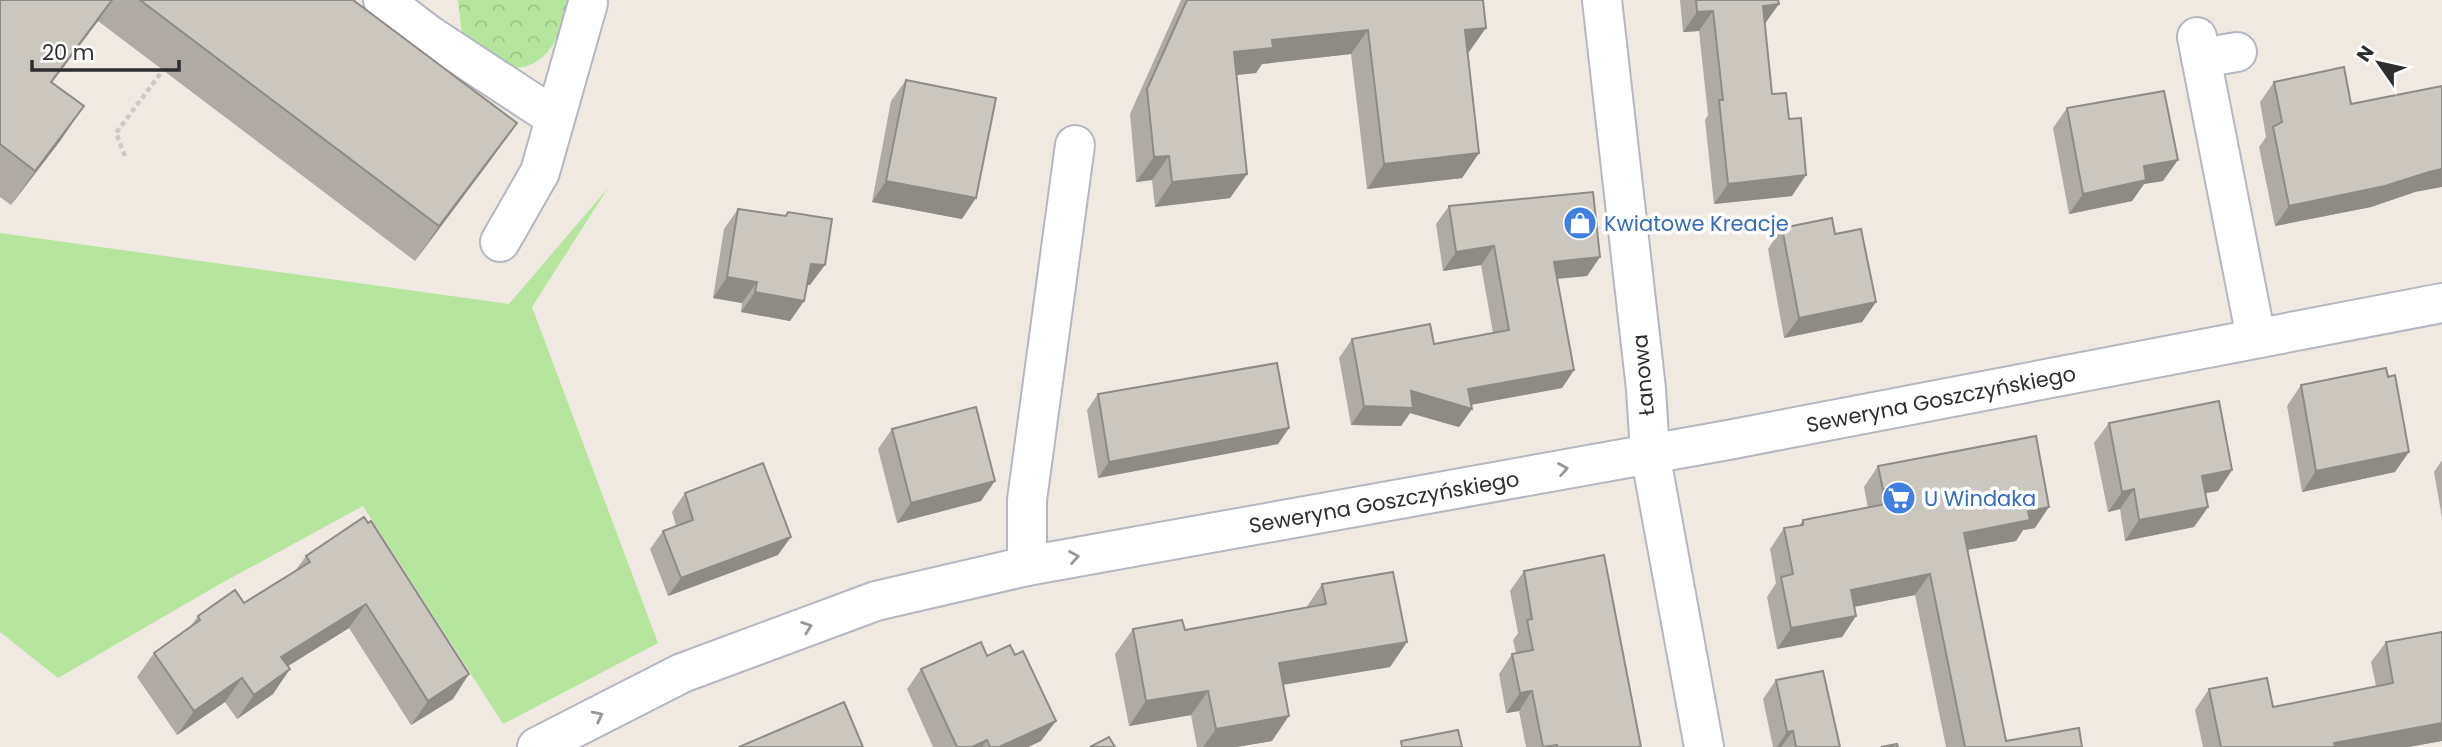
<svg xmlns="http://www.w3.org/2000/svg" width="2442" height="747" font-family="Poppins,sans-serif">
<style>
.grass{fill:#b6e59e}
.park{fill:url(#park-crowns)}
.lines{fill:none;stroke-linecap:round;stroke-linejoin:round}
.minor-casing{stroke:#b4b7c1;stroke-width:42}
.path{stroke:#c9c9c9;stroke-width:4.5;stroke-dasharray:5 3.5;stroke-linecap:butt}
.minor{stroke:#fff;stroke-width:38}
.wall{fill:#afaba4}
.shaded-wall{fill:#8e8b86}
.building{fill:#cbc7bf;stroke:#8e8b86;stroke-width:2}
.oneway{stroke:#969696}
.labels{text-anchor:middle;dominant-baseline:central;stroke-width:7;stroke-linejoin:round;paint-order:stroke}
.shop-label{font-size:21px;fill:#366cbe;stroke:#fff;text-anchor:start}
.street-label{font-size:21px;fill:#2e2e2e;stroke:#fff}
</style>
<defs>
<pattern id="park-crowns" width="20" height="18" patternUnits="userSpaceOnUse" patternTransform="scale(1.75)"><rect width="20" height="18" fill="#b6e59e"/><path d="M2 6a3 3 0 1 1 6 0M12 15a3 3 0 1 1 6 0" fill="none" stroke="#9dc588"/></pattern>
</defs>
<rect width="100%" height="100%" fill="#efe9e1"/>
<path class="grass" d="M608,188L532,307L658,643L503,724L363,506L218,585L58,678L0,632V233L509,304Z"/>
<path class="park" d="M458,0H570C563,31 547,75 505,67C492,65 475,50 463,43Z"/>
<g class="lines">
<defs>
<g id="minor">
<path d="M383,0L429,35L554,117"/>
<path d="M1602,0L1646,389L1650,453L1704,747"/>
<path d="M2197,37L2256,338"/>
<path d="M2201,58L2237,52"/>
<path d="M500,242L540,172L588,3"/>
<path d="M1027,566V500L1075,145"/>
<path d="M537,747L682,673L876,601L1027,566L1728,440L2442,303"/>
</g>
</defs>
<use href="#minor" class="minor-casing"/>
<path class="path" d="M125,156L116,133L163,70"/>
<use href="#minor" class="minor"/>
</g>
<g class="wall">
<path d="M0,0H353L492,158L415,261L98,21L52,82L84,106L60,141L11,205L0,197Z"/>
<path d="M1181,0H1483L1469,52H1468L1479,153L1462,178L1367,189L1351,54L1262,64L1256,73L1236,75L1247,174L1230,198L1155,207L1152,180L1136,182L1130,114Z"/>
<path d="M1680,0H1778L1765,24L1772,94L1792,196L1714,204L1705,120L1708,115L1699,31L1683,32Z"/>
<path d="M906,80L962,219L872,202L891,101Z"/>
<path d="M2274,82L2351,104L2415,192L2371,207L2275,226L2259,147L2266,137L2260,102Z"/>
<path d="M2067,108L2163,181L2144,184L2132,201L2069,214L2053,128Z"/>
<path d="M1449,206L1600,257L1587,276L1557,279L1574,370L1562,388L1471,405L1472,409L1459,427L1410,413L1401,426L1351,425L1339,358L1352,339L1434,344L1493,333L1481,265L1443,271L1436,224Z"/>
<path d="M738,209L784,216L788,212L810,285H807L804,301L790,321L741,312L742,303L713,298L724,229Z"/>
<path d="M1782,228L1835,234L1876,302L1862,322L1784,338L1768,249Z"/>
<path d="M2388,377L2395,472L2302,492L2287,406L2301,385Z"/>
<path d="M1098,394L1289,428L1278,444L1098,478L1087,410Z"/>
<path d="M2109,423L2232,470L2218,491L2206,493L2208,507L2194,527L2125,541L2120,509L2108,512L2094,443Z"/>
<path d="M892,429L981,501L897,523L878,449Z"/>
<path d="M2442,460V518L2434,472Z"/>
<path d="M1878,466L2035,528L2023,530L2016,541L1967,550L2006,741L2082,747H1946L1915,595L1854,607L1856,616L1842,637L1777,649L1767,597L1776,583L1770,549L1784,528L1799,526L1803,520L1868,508L1864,487Z"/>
<path d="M685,493L778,555L668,596L650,549L663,531L676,526L672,512Z"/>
<path d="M364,517L453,699L411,725L349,628L288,666L273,694L237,719L225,702L177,735L137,677L154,653L190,627L198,616L244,603L295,571L306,556Z"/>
<path d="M1524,571L1641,747H1526L1519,711L1506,713L1499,674L1512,654L1516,653L1513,640L1518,633L1510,591Z"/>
<path d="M1322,584L1407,642L1390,667L1283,685L1272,741L1236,747H1197L1191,715L1129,726L1115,654L1133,629L1185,630L1306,608Z"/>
<path d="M2386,642L2442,741L2408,747H2203L2195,710L2209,689L2273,707L2376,686L2371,662Z"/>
<path d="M987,656L1041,741L1028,747H933L907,689L921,669Z"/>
<path d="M1776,680L1840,747H1773L1763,699Z"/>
</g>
<g class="shaded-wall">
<path d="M113,0L98,21L27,116L51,82Z"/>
<path d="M1779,4L1764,25L1763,6Z"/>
<path d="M1713,11L1699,31L1683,32L1697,12Z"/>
<path d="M1486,28L1469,52L1448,54L1465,30Z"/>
<path d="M1368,30L1351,54L1262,64L1256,73L1216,77L1234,52L1272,40Z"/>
<path d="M84,106L60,141L11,205L35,171Z"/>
<path d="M517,123L492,158L415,261L439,226Z"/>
<path d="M1479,153L1462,178L1367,189L1384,164Z"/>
<path d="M1169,156L1152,180L1136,182L1154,157Z"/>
<path d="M2178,160L2163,181L2144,184L2132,201L2069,214L2083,194L2144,166Z"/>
<path d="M2442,169V187L2415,192L2371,207L2275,226L2289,206Z"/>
<path d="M1247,174L1230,198L1155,207L1172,182Z"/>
<path d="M1806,175L1792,196L1714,204L1728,184Z"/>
<path d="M886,181L976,198L962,219L872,202Z"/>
<path d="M1494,246L1481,265L1443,271L1456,252Z"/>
<path d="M1600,257L1587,276L1541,280L1554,262Z"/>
<path d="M811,264L825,265L810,285L797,284Z"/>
<path d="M727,277L757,282L742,303L713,298Z"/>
<path d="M755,292L804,301L790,321L741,312Z"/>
<path d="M1876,302L1862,322L1784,338L1799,318Z"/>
<path d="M1574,370L1562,388L1464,406L1472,409L1459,427L1410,413L1401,426L1351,425L1364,406L1411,391L1468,389Z"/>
<path d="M1289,428L1278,444L1098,478L1109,462Z"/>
<path d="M2409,452L2395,472L2302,492L2316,471Z"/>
<path d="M2232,470L2218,491L2188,496L2202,476Z"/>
<path d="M995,481L981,501L897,523L911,503Z"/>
<path d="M2134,489L2120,509L2108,512L2122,492Z"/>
<path d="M2049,507L2035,528L2023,530L2016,541L1950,553L1964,533L2028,511Z"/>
<path d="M2208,507L2194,527L2125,541L2139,520Z"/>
<path d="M791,537L778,555L668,596L681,578Z"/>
<path d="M1930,574L1915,595L1837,610L1851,590Z"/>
<path d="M366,604L349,628L264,681L281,657Z"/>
<path d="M1856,616L1842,637L1777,649L1791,628Z"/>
<path d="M1407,642L1390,667L1262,688L1279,663Z"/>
<path d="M290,669L273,694L237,719L254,695Z"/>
<path d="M469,674L453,699L411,725L428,701Z"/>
<path d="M242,678L225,702L177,735L194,711Z"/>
<path d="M1208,691L1191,715L1129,726L1146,701Z"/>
<path d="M1532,691L1519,711L1506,713L1520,693Z"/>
<path d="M1289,716L1272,741L1236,747H1203L1216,729Z"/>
<path d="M1056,721L1041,741L1028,747H999Z"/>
<path d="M2442,723V741L2408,747H2332L2334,743Z"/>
<path d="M1793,731L1781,747H1777L1787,732Z"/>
<path d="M987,740L982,747H972Z"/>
</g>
<g class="building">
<path d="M0,0H112L51,82L84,106L35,171L0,144Z"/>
<path d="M140,0H353L517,123L439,226Z"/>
<path d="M1187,0H1483L1486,28L1465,30L1479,153L1384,164L1368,30L1272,40L1273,48L1234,52L1247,174L1172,182L1169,156L1154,157L1147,89Z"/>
<path d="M1696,0H1778L1779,4L1763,6L1772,94L1786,93L1789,119L1801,118L1806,175L1728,184L1719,100H1723L1713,11L1697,12Z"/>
<path d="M2344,67L2351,104L2442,86V169L2429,172L2385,186L2289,206L2273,127L2282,122L2274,82Z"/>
<path d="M906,80L996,98L976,198L886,181Z"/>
<path d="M2164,91L2178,160L2144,166L2146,180L2083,194L2067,108Z"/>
<path d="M1593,192L1600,257L1554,262L1574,370L1468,389L1472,409L1411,391L1413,408L1364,406L1352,339L1430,324L1434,344L1509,330L1494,246L1456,252L1449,206Z"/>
<path d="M738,209L786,216L788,212L832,219L825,265L811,264L804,301L755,292L757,282L727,277Z"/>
<path d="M1832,218L1835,234L1861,229L1876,302L1799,318L1782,228Z"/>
<path d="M1277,363L1289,428L1109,462L1098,394Z"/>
<path d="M2386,368L2388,377L2395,375L2409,452L2316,471L2301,385Z"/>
<path d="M2219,401L2232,470L2202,476L2208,507L2139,520L2134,489L2122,492L2109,423Z"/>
<path d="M976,407L995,481L911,503L892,429Z"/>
<path d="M2036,436L2049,507L2028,511L2030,520L1964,533L2006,741L2079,728L2082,747H1965L1930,574L1851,590L1856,616L1791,628L1781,577L1793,574L1784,528L1803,525V520L1886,504L1878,466Z"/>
<path d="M763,463L791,537L681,578L663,531L693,520L685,493Z"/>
<path d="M364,517L368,523L371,521L469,674L428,701L366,604L281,657L290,669L254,695L242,678L194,711L154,653L200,620L198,616L235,590L244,603L310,562L306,556Z"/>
<path d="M1604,555L1641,747H1557V745L1543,747L1532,691L1520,693L1512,654L1533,650L1527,620L1532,619L1524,571Z"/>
<path d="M1393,572L1407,642L1279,663L1289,716L1216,729L1208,691L1146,701L1133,629L1182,620L1185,630L1326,604L1322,584Z"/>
<path d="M2442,632V723L2334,743L2335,747H2221L2209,689L2267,678L2273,707L2393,683L2386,642Z"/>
<path d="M981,642L987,656L1010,645L1015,655L1023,651L1056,721L999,747H990L987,740L972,747H957L921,669Z"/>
<path d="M1823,671L1840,747H1796L1793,731L1787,732L1776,680Z"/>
<path d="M844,702L863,747H739Z"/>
<path d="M1458,730L1462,747H1402L1401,741Z"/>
<path d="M1109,737L1115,747H1090Z"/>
<path d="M1897,744L1898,747H1881Z"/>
</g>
<defs><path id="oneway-chevron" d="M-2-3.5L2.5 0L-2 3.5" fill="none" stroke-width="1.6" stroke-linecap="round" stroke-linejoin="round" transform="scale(1.75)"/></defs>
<g class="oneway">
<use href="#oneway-chevron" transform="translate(1563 469) rotate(-10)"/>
<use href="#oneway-chevron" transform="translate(1074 557) rotate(-10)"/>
<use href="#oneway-chevron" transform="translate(807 627) rotate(-20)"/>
<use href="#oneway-chevron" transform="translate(598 716) rotate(-27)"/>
</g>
<defs>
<symbol id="shop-disc" viewBox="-11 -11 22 22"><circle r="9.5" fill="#3f7fe0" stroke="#fff"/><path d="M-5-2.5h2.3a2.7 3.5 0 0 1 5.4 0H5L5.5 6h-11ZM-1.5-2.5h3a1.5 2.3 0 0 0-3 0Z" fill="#fff"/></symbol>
<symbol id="supermarket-disc" viewBox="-11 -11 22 22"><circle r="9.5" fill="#3f7fe0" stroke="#fff"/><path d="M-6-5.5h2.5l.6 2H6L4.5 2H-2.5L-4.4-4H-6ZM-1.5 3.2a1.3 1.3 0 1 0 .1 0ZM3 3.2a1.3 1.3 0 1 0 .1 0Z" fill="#fff"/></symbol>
</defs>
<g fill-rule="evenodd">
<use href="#shop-disc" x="1561" y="204" width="38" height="38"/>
<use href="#supermarket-disc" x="1880" y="479" width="38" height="38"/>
</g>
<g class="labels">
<g class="shop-label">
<text x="1604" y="223">Kwiatowe Kreacje</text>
<text x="1924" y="498">U Windaka</text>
</g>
<g class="street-label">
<text transform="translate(1643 375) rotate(-95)">Łanowa</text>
<text transform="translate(1941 399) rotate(-11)">Seweryna Goszczyńskiego</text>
<text transform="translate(1384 502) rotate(-10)">Seweryna Goszczyńskiego</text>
</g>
</g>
<g transform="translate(2379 63) rotate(304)" stroke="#ffffff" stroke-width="5" paint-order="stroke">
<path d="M0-5L12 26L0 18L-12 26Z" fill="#2e2e2e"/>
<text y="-10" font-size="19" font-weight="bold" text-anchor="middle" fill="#2e2e2e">N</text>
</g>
<path d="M32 60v10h147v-10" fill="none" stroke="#2e2e2e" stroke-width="3.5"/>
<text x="42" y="60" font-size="21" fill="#2e2e2e" stroke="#ffffff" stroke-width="5" paint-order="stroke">20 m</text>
</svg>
